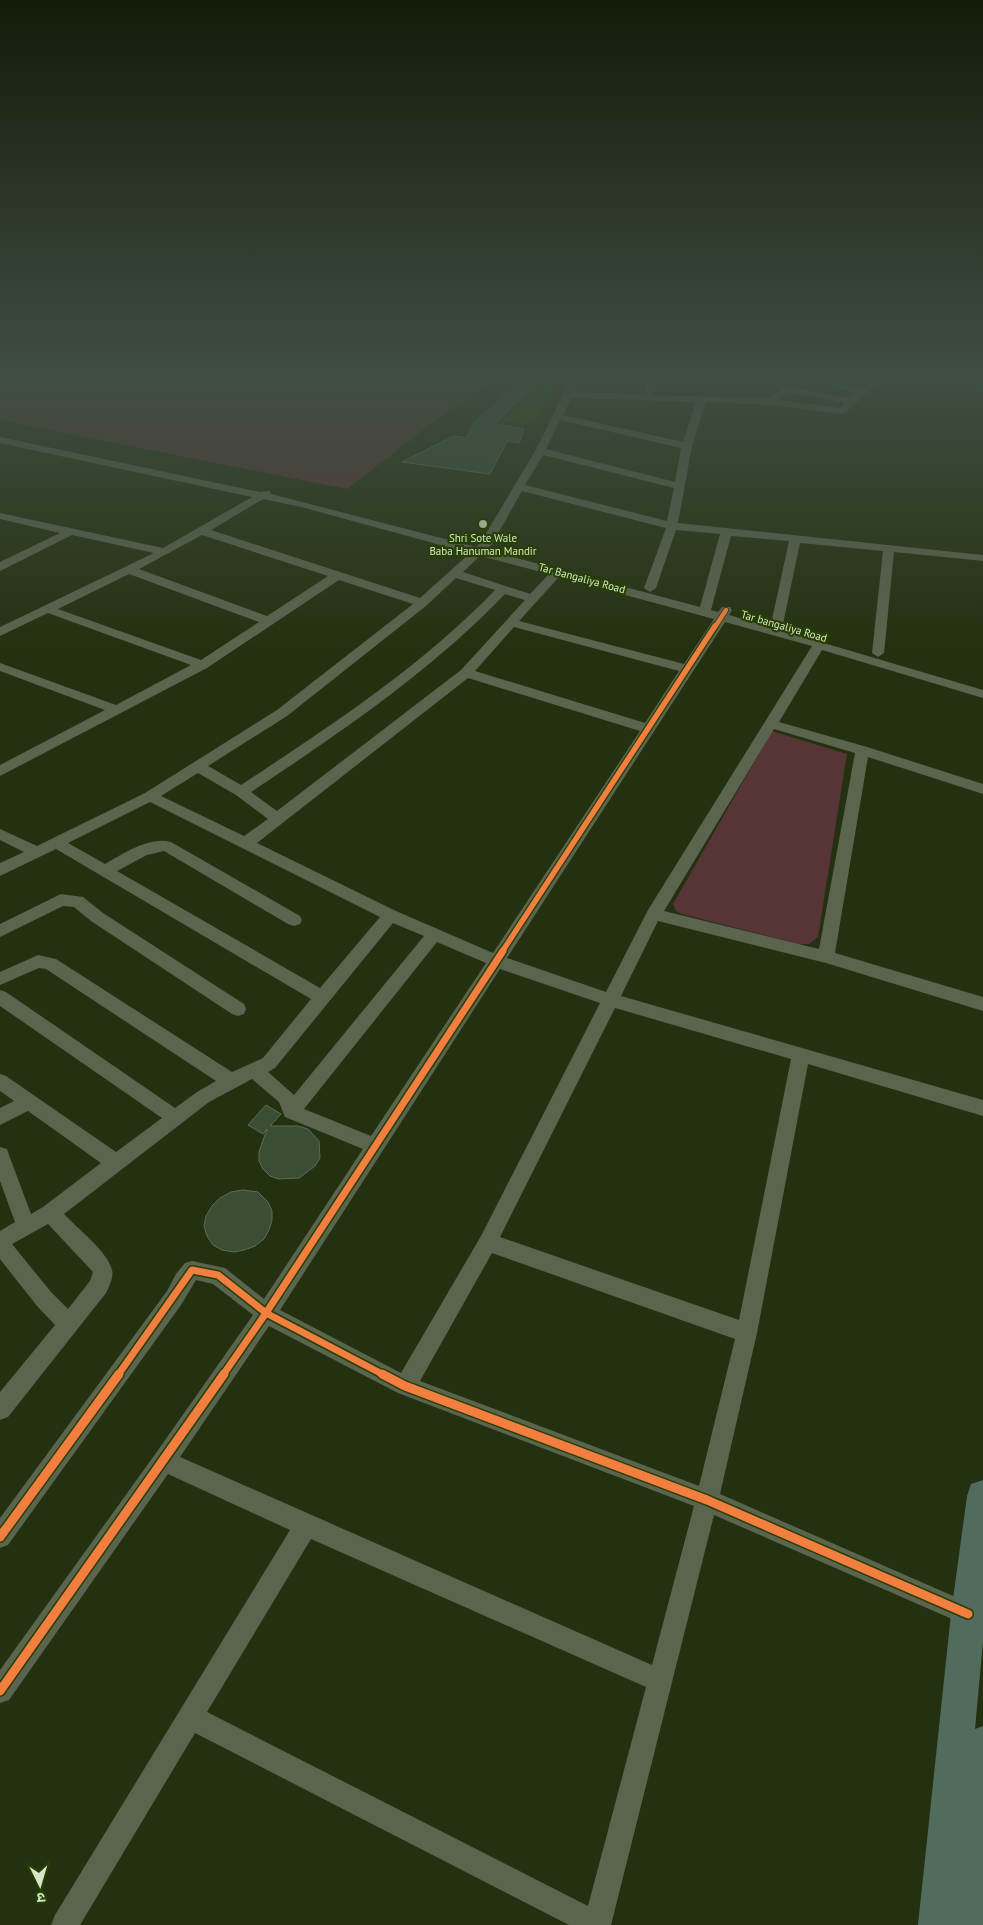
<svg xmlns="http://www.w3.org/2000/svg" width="983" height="1925" font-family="'PT Sans','Noto Sans Devanagari',sans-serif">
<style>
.built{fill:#2e4704}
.green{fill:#573436}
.building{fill:#3b4d35;stroke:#5d6e56}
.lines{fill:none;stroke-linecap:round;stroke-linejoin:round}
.minor{fill:#5b644e;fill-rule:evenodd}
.highway{fill:#516c5c;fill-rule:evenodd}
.cycleway-far3-casing{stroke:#273f02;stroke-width:6}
.cycleway-far2-casing{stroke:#273f02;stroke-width:8}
.cycleway-far1-casing{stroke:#273f02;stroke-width:10}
.cycleway-casing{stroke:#273f02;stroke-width:12}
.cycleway-far3{stroke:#f27e40;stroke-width:4.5}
.cycleway-far2{stroke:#f27e40;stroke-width:5.5}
.cycleway-far1{stroke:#f27e40;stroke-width:7}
.cycleway{stroke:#f27e40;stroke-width:9}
.poi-dot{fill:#98a788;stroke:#273f02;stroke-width:2}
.labels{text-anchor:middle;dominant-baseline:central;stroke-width:4.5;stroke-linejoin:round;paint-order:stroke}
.far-poi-label{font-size:11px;fill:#d6e6c8;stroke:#273f02}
.far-street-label{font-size:11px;fill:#d6e6c8;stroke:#273f02}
</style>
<rect width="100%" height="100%" fill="#243110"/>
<path class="built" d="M540,387L556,388L533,425L501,422Z"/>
<g class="green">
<path d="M0,377H500L437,419L347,489L0,420Z"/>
<path d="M772,731L847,754L818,937L809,944H799L682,914L676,911L673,904Z"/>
</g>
<g class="building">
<path d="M529,377H540L542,379L495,424L524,429L519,443L507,441L490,474L402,462L454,436L467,438L474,422Z"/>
<path d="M266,1105L281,1114L270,1126H298L308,1129L319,1141L320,1158L315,1166L299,1178L279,1179L270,1176L263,1169L259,1161V1152L267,1129L263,1134L248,1125Z"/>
<path d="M243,1190L258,1192L268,1202L272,1211V1220L269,1230L264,1239L255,1246L244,1250L234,1252L222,1250L213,1245L207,1236L204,1226L206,1216L212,1206L220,1198L231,1192Z"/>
</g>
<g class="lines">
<g class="minor">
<path d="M572,377H582L574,392L644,394L650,377H660L653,395L769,399L786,386L850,398L854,393L803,377H820L859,389L873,377H884L845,413L842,414L771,405L706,402L692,446L678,523L983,555V561L894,552L884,653L878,657L872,653L883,551L800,543L783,624L777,628L771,624L789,541L731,536L711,610L718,612L722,607H730L732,610L729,615L983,690V698L822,650L779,722L867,747L983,784V794L868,757L835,953L983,997V1011L826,963L658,921L621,996L983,1100V1116L808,1064L757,1333L720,1494L976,1606L980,1614L976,1622L968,1626L714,1515L611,1925H569L195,1733L80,1925H51L55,1915L290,1530L168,1474L9,1700L0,1703V1670L156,1453L253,1315L213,1284L196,1280L181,1305L8,1545L0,1548V1518L167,1291L176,1274L185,1263L192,1261L225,1268L264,1299L363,1149L285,1117L279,1102L252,1079L209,1102L64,1214C77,1228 108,1252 112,1270C114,1277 109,1287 106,1293L8,1417L0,1420V1392L55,1325L37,1306L0,1259V1231L15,1222L0,1181V1147L7,1149L9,1155L31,1214L43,1207L101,1163L28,1111L0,1125V1108L14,1101L0,1091V1074L6,1076L116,1152L162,1118L0,1006V990L6,992L175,1108L197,1092L216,1081L46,969L39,968L0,985V972L38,955L56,959L232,1072L263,1058L311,999L56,849L0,876V863L24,852L0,840V829L37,846L145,793L277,710L413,604L339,580L207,668L0,776V765L105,710L0,671V663L116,705L191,665L48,613L0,636V627L154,553L72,535L0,571V562L60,533L0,519V513L163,548L252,497L0,443V437L260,492L270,491L271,494L476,547L481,542L535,451ZM788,392L845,403L840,408L779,400ZM571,398L696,402L683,442L563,415ZM560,420L681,448L675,482L546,449ZM543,455L674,488L667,521L525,485ZM522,491L666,528L644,588L650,592L656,588L676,530L720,534L700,607L486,550L492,544ZM263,499L301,507L470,553L420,598L211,530ZM202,535L328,576L267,616L139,569ZM480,556L549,574L530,594L463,572ZM129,574L259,622L201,660L58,609ZM559,577L714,619L684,664L519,621ZM456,578L495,590C420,668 330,726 241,785L208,766L287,716L426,606ZM505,594L525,600L461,670L277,811L251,792C341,732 430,672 505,594ZM725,622L812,646L648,910L606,992L507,958ZM514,627L679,671L645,723L475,671ZM468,678L640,731L493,953L396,911L257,843ZM774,729L855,753L819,949L664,911ZM198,773L236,795L268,819L244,836L161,796ZM150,802L380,917L320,988L117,871L147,855L164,851L288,924L294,926L300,924L302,920L300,916L171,842C149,836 123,854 105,864L68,843ZM393,923L424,936L294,1095L268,1072L275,1068ZM437,942L486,963L371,1136L304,1109ZM500,969L600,1003L481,1236L401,1373L280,1310ZM615,1008L791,1059L739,1320L500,1237ZM48,1224L93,1272L90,1281L68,1309L51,1292L12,1244ZM492,1253L735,1339L699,1486L420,1381ZM269,1326L398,1393L694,1506L652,1665L180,1457ZM311,1539L646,1687L588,1906L207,1712Z"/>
<path d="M61,894L83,897L103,913L244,1004L246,1009L244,1014L238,1016L232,1014L91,921L74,907L63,906L0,937V924Z"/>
</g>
<g class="highway">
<path d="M972,377H983V392L978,391Z"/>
<path d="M983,1480V1641L975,1729L983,1726V1925H918L951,1614L967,1496L971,1484Z"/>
</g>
<defs>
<path id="cycleway-far3" d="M715,627L726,610"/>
<path id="cycleway-far2" d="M502,952L715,626"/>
<g id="cycleway-far1">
<path d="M118,1375L192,1270L218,1275L266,1313L384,1375"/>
<path d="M223,1375L266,1313L503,951"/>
</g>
<g id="cycleway">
<path d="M382,1374L405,1386L707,1500L968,1614"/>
<path d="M0,1537L119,1374"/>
<path d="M0,1691L224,1374"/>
</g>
</defs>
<use href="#cycleway-far3" class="cycleway-far3-casing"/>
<use href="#cycleway-far2" class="cycleway-far2-casing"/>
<use href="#cycleway-far1" class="cycleway-far1-casing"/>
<use href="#cycleway" class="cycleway-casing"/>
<use href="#cycleway-far3" class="cycleway-far3"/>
<use href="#cycleway-far2" class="cycleway-far2"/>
<use href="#cycleway-far1" class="cycleway-far1"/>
<use href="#cycleway" class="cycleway"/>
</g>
<linearGradient id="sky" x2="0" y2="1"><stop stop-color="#141b09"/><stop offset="0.58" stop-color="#3f4e42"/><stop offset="1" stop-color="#3f4e42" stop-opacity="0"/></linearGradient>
<rect width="983" height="647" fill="url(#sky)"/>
<circle class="poi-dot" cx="483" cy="524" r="5"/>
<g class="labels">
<g class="far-poi-label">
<text x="483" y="538">Shri Sote Wale<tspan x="483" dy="13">Baba Hanuman Mandir</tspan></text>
</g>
<g class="far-street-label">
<text transform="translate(582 578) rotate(15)">Tar Bangaliya Road</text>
<text transform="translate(784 626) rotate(16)">Tar bangaliya Road</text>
</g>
</g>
<g transform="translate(40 1885) rotate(175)" stroke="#273f02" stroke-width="4" paint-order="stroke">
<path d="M0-4L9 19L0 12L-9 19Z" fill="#d6e6c8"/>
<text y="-8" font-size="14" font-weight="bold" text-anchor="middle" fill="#d6e6c8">उ</text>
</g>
</svg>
